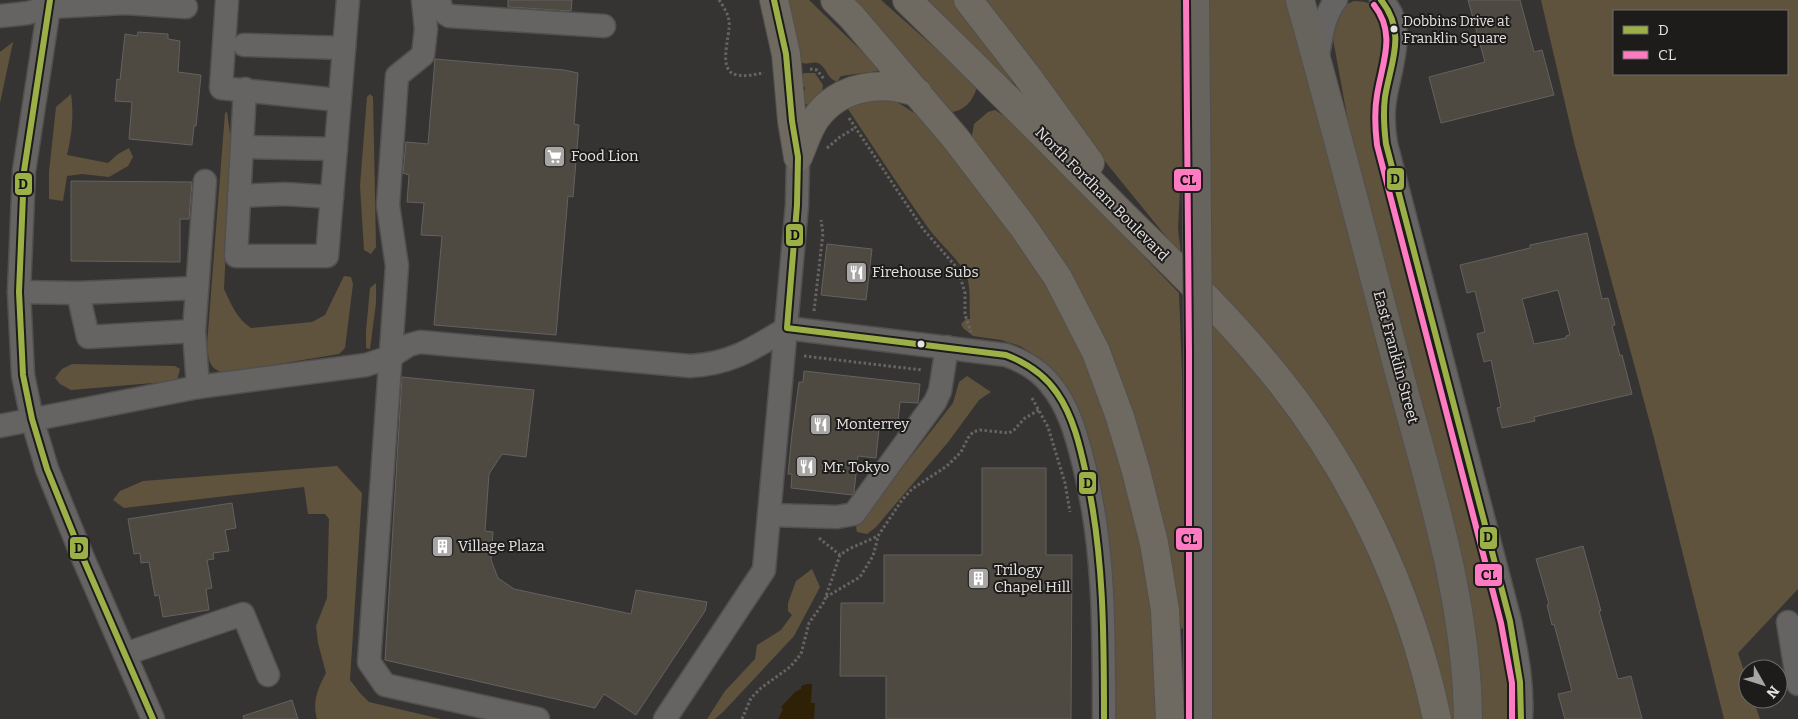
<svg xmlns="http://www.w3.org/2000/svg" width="1798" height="719" font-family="Bitter,serif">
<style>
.green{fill:#5f533d;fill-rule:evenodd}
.water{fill:#2e2106}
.building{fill:#4e4941;stroke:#636260;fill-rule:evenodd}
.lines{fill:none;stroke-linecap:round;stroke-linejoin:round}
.minor-casing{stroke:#52504e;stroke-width:25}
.major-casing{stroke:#52504e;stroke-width:30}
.highway-casing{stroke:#52504e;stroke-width:30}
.path{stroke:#666564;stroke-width:3;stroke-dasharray:2.5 2.5;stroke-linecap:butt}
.minor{stroke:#656462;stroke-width:22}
.major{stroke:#67645e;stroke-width:28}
.highway{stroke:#6e6a61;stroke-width:28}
.major-bridge-casing{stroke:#52504e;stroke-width:30;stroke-linecap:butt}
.major-bridge{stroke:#67645e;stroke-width:28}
.bus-1-casing{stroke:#1e1c1b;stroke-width:10}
.bus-2-casing{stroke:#1e1c1b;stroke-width:10}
.bus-1{stroke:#9bb148;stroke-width:6}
.bus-2{stroke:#fe7ac1;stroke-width:6}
.bus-dot{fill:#e5e3e1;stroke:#1e1c1b;stroke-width:2}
.labels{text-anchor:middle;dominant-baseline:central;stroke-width:4;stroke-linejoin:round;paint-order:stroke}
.bus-label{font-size:14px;fill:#e5e3e1;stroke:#1e1c1b;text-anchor:start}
.poi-label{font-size:15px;fill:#e5e3e1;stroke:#1e1c1b;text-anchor:start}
.street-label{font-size:15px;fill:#e5e3e1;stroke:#1e1c1b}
.line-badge{stroke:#1e1c1b;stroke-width:2}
.pale-badge-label{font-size:14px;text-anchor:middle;font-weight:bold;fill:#111}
</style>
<rect width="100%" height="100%" fill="#363432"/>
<g class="green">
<path d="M785,0H809L876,65L878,71L841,76L837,82C826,77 828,70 820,64C812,59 806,68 797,60L800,51Z"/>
<path d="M851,0H881L977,85C975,98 966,110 952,112L947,108Z"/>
<path d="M922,0H958L1021,89L983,60Z"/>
<path d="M974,0H1185L1186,191L1180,190L1178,228L1181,255Z"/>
<path d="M1207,0H1289L1435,551L1454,663L1455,719H1449L1411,594L1211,285Z"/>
<path d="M1541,0H1798V589L1738,653L1748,683V699H1753L1760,719H1724L1654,438L1575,146ZM1614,11H1787V74H1614Z"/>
<path d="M1354,1C1398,0 1383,54 1378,79L1508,646L1511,719H1480L1358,176L1331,28L1343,6Z"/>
<path d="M13,42L0,103V52Z"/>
<path d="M805,73H815L823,85L822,92L808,105L803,103L800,91L805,90V87H800L801,75Z"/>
<path d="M71,94C74,115 72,134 67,155L108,163L118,154L129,148L133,157L128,166L109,177L82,174L67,176L63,201L49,199V172L56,107Z"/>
<path d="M370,94L373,97L376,247L371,254L364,250L360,186L367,97Z"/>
<path d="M869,97L897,102L927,121L1020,245L1055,300L1078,345L1093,380L1118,449L1151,584L1163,719H1112L1111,560L1103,501L1089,442L1076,405L1062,381L1054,370L1041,359L1020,346L1001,340L973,336L963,328L961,324L966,319H970C969,306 971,290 967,277C961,261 940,244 929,229C901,190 875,149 848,109L850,103Z"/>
<path d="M995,110L1007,118L1068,178L1179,293L1182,373L1185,627L1181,629L1177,602L1144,456L971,142L974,124L988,112Z"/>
<path d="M227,112L231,141L224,289C231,304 237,319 251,328L312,322L325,315L344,276L351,277L353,284L345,348L339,354L224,373C208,368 209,360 207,345L225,113Z"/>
<path d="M376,283V303L370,349L366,348V331L370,288Z"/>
<path d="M1210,323L1215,324L1267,384L1334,480L1376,565L1403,636L1425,719H1206Z"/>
<path d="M72,364L175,366L180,369L178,377L176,381L71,390L60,384L55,378L62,369Z"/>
<path d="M967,376L991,392L979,400L949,441L876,527L867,534L857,532L856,527L953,403L959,382Z"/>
<path d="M337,466L362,493L350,680L360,693L369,702L441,719H317C312,702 318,688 326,673L318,643L316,626L327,598L329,519L325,514H308L304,487L124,508L113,500L120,491L143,481Z"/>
<path d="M812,569L820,587L794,636L724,711L715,719H707L725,691L755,659L757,645L781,630L792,615L788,611V603L796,581Z"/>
</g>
<path class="water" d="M807,684H812L811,703H815L814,719H778L783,709L781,707L795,692L801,689V686Z"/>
<g class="building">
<path d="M508,0H572L571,11L508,7Z"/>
<path d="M1468,0H1520L1534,52L1542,50L1554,95L1441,123L1429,77L1485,62Z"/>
<path d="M138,32L168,34V39L180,41L178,72L201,75L196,126H194L192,145L129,139L132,102L115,101L117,79L120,80L125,34L137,36Z"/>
<path d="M435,59L564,70L578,73L574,124L579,125L573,197L568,196L556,335L434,325L442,236L421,235L424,203L407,202L409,175L403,173L406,142L428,144Z"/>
<path d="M71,181L192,182L189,219H180V262L71,261Z"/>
<path d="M1587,233L1602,299L1608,298L1615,325L1612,326L1620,356L1622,355L1632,394L1534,417L1535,421L1502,428L1497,408L1501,407L1491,360L1484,362L1477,334L1485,332L1475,291L1467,293L1460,265L1530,248V245ZM1558,290L1570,335L1566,336V338L1534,344L1522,299Z"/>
<path d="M827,244L872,249L866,300L821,295Z"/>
<path d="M804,371L920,384L918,403L900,402L898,421L880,419L876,458L858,456L854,492L852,495L791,488L792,474H788L792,434L799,382H803Z"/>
<path d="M402,377L534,390L526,457L502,454L489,474L485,531L493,532L491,560L498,578L514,589L631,614L636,590L707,602L705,611L636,715L604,694L595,708L385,660Z"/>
<path d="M982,468H1046V555H1072L1071,719H886V676H840L841,603H884V555H982Z"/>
<path d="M232,503L236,528L225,530L229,551L213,553L214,559L207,560L212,588L206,589L209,610L163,617L159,595L155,596L149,562L141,563L140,553L134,554L128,519Z"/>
<path d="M1583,546L1601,611H1599L1618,679L1631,676L1642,719H1565L1558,694L1572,691L1554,624L1552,625L1547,605L1549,604L1536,559Z"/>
<path d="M292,700L298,719H244L243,716Z"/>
</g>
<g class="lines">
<defs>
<g id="minor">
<path d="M50,0L24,171L19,292L23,375L32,419L47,469L83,558L153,719"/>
<path d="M227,0L221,88L338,100"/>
<path d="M423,0L426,29L423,55L397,76L388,205L397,266L369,662L385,685L538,719"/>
<path d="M439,0L442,11L449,16L604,26"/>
<path d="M1381,0C1411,27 1386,75 1384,108C1383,120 1384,132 1386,144L1510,621C1517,654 1523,685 1521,719"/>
<path d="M0,16L28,13L49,7L69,6L125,3L186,7"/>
<path d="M244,45L344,48"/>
<path d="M1317,60C1321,40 1323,16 1336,0"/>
<path d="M245,89L236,256H327L348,0"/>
<path d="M242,147L336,149"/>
<path d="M239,196L285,194L332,197"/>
<path d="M19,292L78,293L197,288"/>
<path d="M78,293L88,337L194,331"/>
<path d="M787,328L1006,355C1023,361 1039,370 1050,384C1069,406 1077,437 1084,465C1105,549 1104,633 1104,719"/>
<path d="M198,387L194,331L205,181"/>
<path d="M0,426L198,387L366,365L390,357L409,345L420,342L690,366C730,364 753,349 787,328"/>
<path d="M769,515L837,517L854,514L935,402L940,391L947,347"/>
<path d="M1788,622L1798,684"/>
<path d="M125,654L243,614L268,675"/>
<path d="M665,719L764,570L797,205L798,157"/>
</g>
<g id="major">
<path d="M1195,0L1197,220"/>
<path d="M1300,0C1335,125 1367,250 1400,376C1430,488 1467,601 1468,719"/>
<path d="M1198,719V350"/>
</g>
<g id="highway">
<path d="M774,0L786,54L792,121L798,157"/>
<path d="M835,0L852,17L956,139L1024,228L1058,278L1096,352L1120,417L1136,471L1154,543L1165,610L1170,719"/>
<path d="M907,0C977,68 1046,137 1114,206C1166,258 1220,308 1266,364C1351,465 1410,590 1437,719"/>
<path d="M968,0L1027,76L1090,163"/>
<path d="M798,157C804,144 808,129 816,118C840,85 883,80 918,93"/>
</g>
</defs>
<use href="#minor" class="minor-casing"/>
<use href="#major" class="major-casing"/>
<use href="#highway" class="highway-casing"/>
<g class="path">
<path d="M719,0C723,6 728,13 729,21C731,36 716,71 737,75C746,77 755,74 764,73"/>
<path d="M810,69L817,70L824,79"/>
<path d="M849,118L923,229L958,269L965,293V315L971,332"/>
<path d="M827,148L840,137L855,128"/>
<path d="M814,311L823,233L821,220"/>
<path d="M804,356L922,370"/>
<path d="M1032,398L1048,427L1065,483L1070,512"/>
<path d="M819,538L840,555"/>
<path d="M826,597L860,577L873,556L878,537"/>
<path d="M742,719L751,698L761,688L790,667L801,654L809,623L824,602L840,555L849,549L878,536L902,500L912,489L947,466L961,452L968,438L973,432L980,430L1009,433L1014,430L1025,418L1039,410"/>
</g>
<use href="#minor" class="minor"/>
<use href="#major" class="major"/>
<use href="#highway" class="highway"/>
<defs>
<path id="major-bridge" d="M1197,220L1198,350"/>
</defs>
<use href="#major-bridge" class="major-bridge-casing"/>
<use href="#major-bridge" class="major-bridge"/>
<defs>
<g id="bus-1">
<path d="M50,0L24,171L19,292L23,375L32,419L47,469L83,558L153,719"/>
<path d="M774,0L786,54L792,121L798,157L797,205L787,328L1006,355C1027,363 1044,374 1057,393C1073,416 1080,446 1086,474C1104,555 1104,637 1104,719"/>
<path d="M1381,0C1407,33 1391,61 1385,97C1383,113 1384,128 1386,144L1510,621L1520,682L1521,719"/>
</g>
<g id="bus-2">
<path d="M1186,0L1189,350V719"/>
<path d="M1374,5C1397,34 1382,63 1377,95C1374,112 1375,128 1377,145L1501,623L1512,683V719"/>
</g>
</defs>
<use href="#bus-1" class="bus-1-casing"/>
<use href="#bus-2" class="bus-2-casing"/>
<use href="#bus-1" class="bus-1"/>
<use href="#bus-2" class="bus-2"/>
</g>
<defs>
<symbol id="supermarket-square" viewBox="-11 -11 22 22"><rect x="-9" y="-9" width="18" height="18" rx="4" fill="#a8a6a4" stroke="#1e1c1b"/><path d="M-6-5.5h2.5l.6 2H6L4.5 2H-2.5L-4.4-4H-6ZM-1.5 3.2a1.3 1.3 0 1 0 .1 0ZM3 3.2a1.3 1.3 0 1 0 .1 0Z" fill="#fff"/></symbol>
<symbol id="restaurant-square" viewBox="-11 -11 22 22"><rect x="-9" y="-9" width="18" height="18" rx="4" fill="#a8a6a4" stroke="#1e1c1b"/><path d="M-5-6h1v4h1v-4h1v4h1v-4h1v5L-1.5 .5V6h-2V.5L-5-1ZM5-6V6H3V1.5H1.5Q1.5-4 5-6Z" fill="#fff"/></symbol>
<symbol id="building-square" viewBox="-11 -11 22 22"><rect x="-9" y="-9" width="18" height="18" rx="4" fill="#a8a6a4" stroke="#1e1c1b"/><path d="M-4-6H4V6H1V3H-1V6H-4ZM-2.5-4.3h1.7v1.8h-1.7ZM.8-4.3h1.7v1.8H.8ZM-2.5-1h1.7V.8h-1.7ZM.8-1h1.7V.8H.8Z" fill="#fff"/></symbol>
</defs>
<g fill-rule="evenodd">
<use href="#supermarket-square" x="542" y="144" width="25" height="25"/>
<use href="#restaurant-square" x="844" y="260" width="25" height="25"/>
<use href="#restaurant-square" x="808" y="412" width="25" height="25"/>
<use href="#restaurant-square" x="794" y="454" width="25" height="25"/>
<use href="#building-square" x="430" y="534" width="25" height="25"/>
<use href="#building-square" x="966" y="566" width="25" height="25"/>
</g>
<g class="bus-dot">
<circle cx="1394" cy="29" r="4.5"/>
<circle cx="921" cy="344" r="4.5"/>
</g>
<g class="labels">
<g class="bus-label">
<text x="1403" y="21">Dobbins Drive at<tspan x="1403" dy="17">Franklin Square</tspan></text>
</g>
<g class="poi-label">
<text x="571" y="156">Food Lion</text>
<text x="872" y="272">Firehouse Subs</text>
<text x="836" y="424">Monterrey</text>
<text x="823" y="467">Mr. Tokyo</text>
<text x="458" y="546">Village Plaza</text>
<text x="994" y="570">Trilogy<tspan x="994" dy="17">Chapel Hill</tspan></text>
</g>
<g class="street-label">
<text transform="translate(1102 194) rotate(45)">North Fordham Boulevard</text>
<text transform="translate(1396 357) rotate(75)">East Franklin Street</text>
</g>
</g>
<g class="line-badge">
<rect x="1386" y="167" width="19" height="24" rx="5" fill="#9bb148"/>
<rect x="1173" y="168" width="29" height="24" rx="5" fill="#fe7ac1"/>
<rect x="14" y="172" width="19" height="24" rx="5" fill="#9bb148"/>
<rect x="785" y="223" width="19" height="24" rx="5" fill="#9bb148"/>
<rect x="1078" y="471" width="19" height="24" rx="5" fill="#9bb148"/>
<rect x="1479" y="526" width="19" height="24" rx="5" fill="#9bb148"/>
<rect x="1175" y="527" width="28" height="24" rx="5" fill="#fe7ac1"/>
<rect x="69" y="536" width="20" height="24" rx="5" fill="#9bb148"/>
<rect x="1474" y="563" width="29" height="24" rx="5" fill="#fe7ac1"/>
</g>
<g class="pale-badge-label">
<text x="1395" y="184">D</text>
<text x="1188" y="185">CL</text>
<text x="23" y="189">D</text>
<text x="795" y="240">D</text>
<text x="1088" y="488">D</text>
<text x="1488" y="542">D</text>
<text x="1189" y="544">CL</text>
<text x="79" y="553">D</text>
<text x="1489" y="580">CL</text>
</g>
<rect x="1613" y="10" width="175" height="65" fill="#1e1c1b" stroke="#6e6c6a"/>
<rect x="1623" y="26" width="25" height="8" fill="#9bb148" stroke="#6e6c6a"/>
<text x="1658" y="35" font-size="15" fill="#e5e3e1">D</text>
<rect x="1623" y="51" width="25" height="8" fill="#fe7ac1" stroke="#6e6c6a"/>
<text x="1658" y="60" font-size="15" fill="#e5e3e1">CL</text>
<g transform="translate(1763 684) rotate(129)"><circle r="24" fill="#1e1c1b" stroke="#6e6c6a"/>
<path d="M0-4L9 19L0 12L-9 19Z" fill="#a8a6a4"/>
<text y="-8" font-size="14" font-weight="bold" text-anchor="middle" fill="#e5e3e1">N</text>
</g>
</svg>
